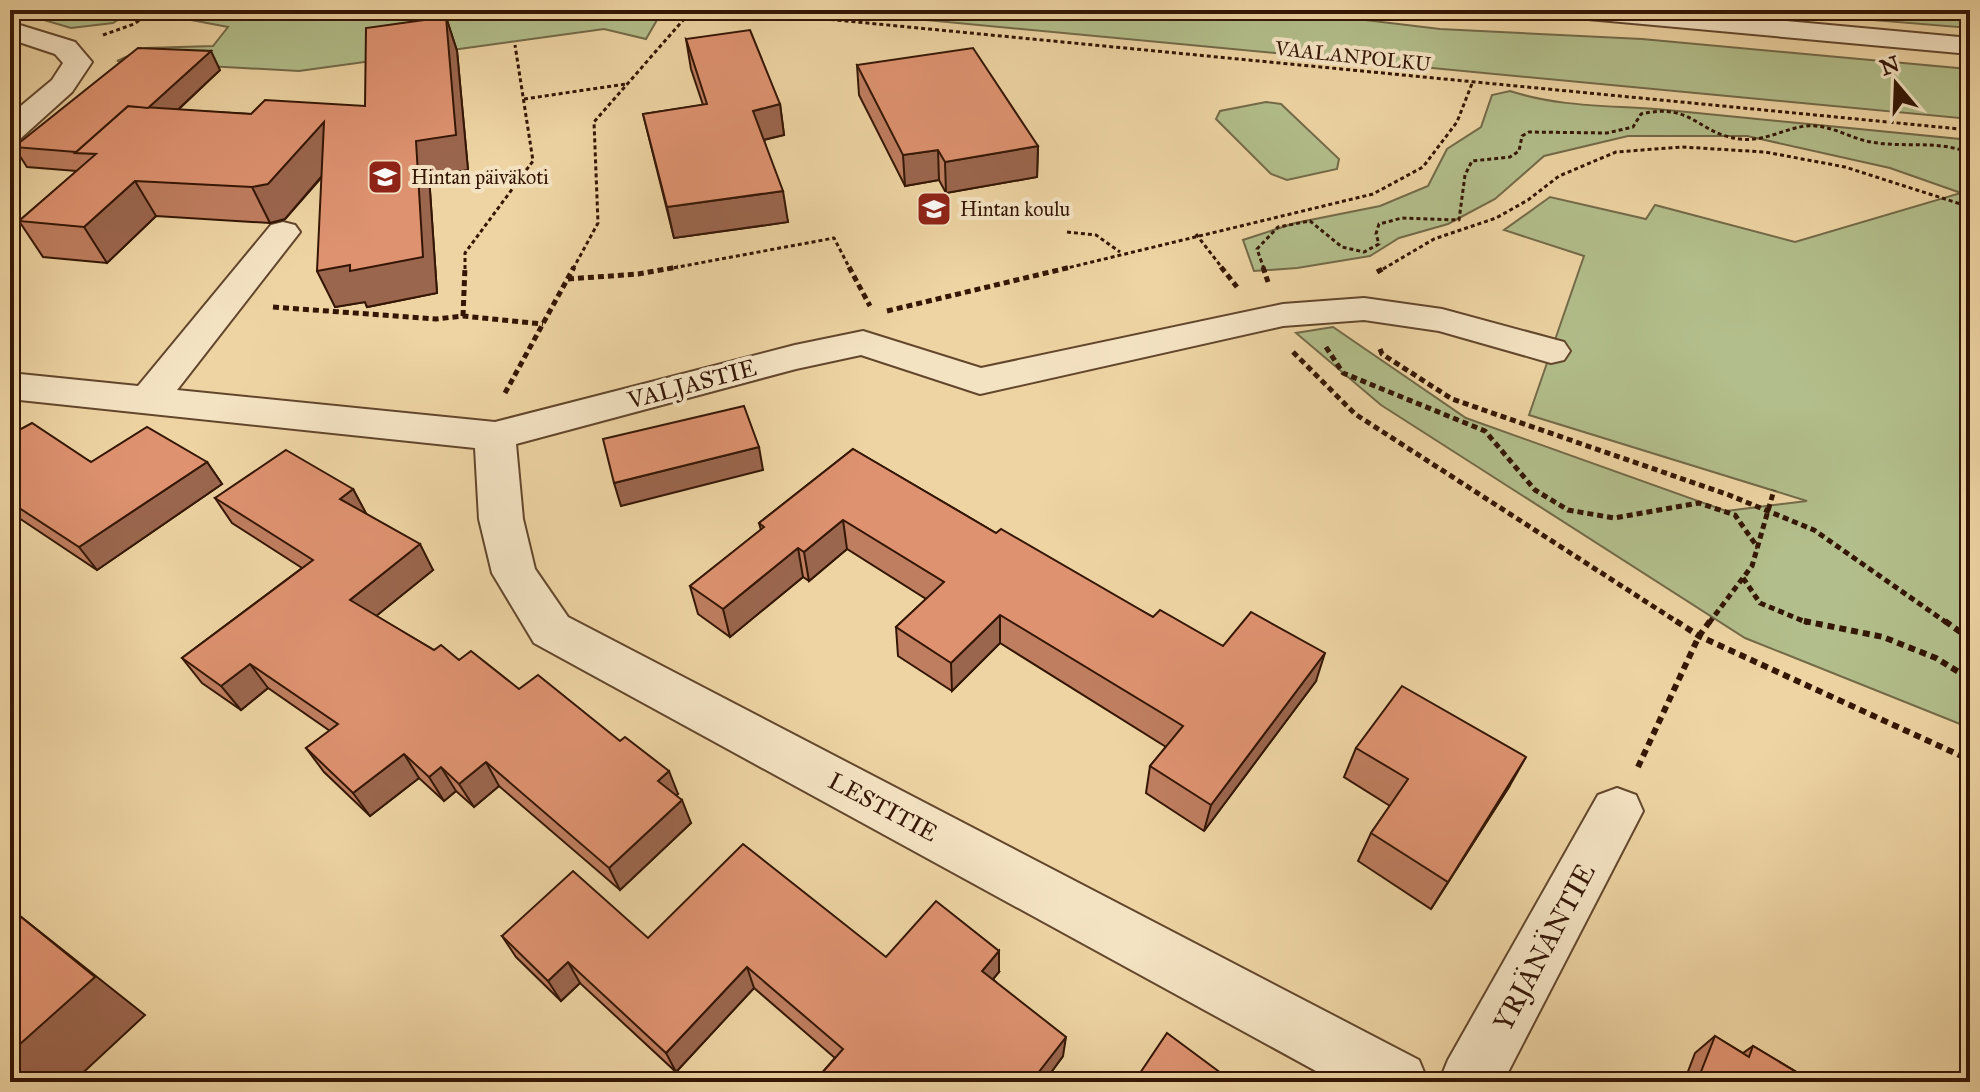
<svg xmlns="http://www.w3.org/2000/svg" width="1980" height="1092" font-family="'IM FELL Great Primer',serif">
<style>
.green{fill:#b2be8b;stroke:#736a48;stroke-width:2}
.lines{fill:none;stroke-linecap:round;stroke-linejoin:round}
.minor-casing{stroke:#62462c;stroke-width:4}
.path-far2{stroke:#341605;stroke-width:3;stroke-dasharray:4 3;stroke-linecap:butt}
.path-far1{stroke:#341605;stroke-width:5;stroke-dasharray:6 4;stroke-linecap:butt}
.path{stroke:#341605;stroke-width:6;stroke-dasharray:7 5;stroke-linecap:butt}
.minor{fill:#f4e3c3;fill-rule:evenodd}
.wall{fill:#bf7e60;stroke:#341605;stroke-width:2}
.shaded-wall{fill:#9b664e;stroke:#341605;stroke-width:2}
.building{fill:#de9270;stroke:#341605;stroke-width:2}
.labels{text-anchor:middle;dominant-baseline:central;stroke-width:8;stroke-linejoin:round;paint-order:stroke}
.far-street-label{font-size:20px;fill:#341605;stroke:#f4e3c3}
.far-poi-label{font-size:20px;fill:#341605;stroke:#f4e3c3;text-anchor:start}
.street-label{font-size:24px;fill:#341605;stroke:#f4e3c3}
.near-street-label{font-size:28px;fill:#341605;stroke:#f4e3c3}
</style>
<rect width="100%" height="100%" fill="#eed4a3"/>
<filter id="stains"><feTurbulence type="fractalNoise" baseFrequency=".0025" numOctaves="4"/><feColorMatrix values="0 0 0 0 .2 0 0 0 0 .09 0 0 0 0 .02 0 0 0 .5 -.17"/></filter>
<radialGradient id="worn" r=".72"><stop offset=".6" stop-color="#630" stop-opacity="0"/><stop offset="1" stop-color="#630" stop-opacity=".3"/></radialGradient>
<g class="green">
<path d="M10,10H133L113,23L71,28Z"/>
<path d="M184,10H626L661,13L646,39L604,29L299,71L117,61L146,48L213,46L228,27L175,17Z"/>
<path d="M821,10H1282L1440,29L1642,39L1968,69L1970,119Z"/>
<path d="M1750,10H1970V28Z"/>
<path d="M1510,91C1562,108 1613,105 1667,110C1768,120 1869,130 1970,140V728L1745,638L1381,405L1296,333L1333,327L1466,418L1726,511L1807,501L1529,415L1584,256L1504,230L1550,197L1646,219L1655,205L1795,242L1961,193L1890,168L1747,136H1628L1544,156L1495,199L1448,224L1399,238L1370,256L1297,268L1254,271L1243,240L1295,223L1380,206L1428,186L1447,149L1481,127L1492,95Z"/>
<path d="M1266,102L1281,104L1339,159L1337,169L1287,180L1271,174L1216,119L1220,111Z"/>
</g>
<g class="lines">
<defs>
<g id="minor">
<path d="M1564,10H1666L1970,38V54L1577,18L1568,16Z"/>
<path d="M10,22L75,42L92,62L72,92L21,138L10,140V115L52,80L63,63L55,54L10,39Z"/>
<path d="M283,222L295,225L300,232L177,390L495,422L795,345L863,331L981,368L1283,304L1364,298L1442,309L1564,342L1570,351L1564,360L1551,363L1439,331L1364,320L1283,326L980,394L861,355L796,369L516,444L523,519L535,569L568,617L1419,1060L1428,1082H1336L534,643L492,573L479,519L475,448L10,399V373L138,386L271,225Z"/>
<path d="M1617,788L1636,795L1643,811L1503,1082H1439L1448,1060L1598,795Z"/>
</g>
</defs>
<use href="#minor" class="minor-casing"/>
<g class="path-far2">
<path d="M733,10L1970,130"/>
<path d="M103,35L134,24L155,10"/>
<path d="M524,99L626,84"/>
<path d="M1067,232L1096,235L1120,252"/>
<path d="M1196,234L1223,269"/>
<path d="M465,269V253L533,161L515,45"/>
<path d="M573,269L598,223L594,122L692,10"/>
<path d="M667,269L834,238L850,269"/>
<path d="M1063,269L1373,194L1423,167L1457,122L1473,81"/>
<path d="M1264,269L1257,249L1278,227L1310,221L1342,247L1364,252L1379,244L1376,234L1379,224L1402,218L1459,220L1465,175L1472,161L1510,157L1519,151L1522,136L1529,132L1607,133L1633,127L1641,114C1693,102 1697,134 1740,139C1764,142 1783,129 1806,126C1828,124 1846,136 1866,141C1901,149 1936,139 1970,153"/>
<path d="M1383,269L1434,239L1496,218L1528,200L1559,176L1616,152L1682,147L1765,152L1845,167L1970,207"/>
</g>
<g class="path-far1">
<path d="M849,267L870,306"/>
<path d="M1221,267L1237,287"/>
<path d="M1263,267L1268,282"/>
<path d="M1377,272L1386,267"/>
<path d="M568,279L638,274L678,267"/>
<path d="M273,307L436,319L463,316L543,324"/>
<path d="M887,311L1071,267"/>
<path d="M463,316L465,267"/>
<path d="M1326,347L1343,373L1485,431L1535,490L1568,510L1614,518L1699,503L1735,515L1758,548"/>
<path d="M1380,349L1382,354L1452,399L1729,495L1814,530L1947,623"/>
<path d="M1293,352L1355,414L1679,623"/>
<path d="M505,393L574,267"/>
<path d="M1743,578L1760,603L1808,623"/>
<path d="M1709,623L1752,566L1774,490"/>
</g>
<g class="path">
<path d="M1676,621L1699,636L1970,760"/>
<path d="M1804,621L1883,637L1936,658L1970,679"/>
<path d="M1945,621L1970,639"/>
<path d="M1638,767L1699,636L1710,621"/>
</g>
<use href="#minor" class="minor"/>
</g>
<g class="wall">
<path d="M446,17L457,51L468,170L429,176L437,293L367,307L365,302L335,307L322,177L285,219L270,223L156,216L107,263L43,257L19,221L77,171L27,167L14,147L220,70L178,110L251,114L365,106Z"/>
<path d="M686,39L780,104L784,135L764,140L788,222L674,238L643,114L703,105L691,69Z"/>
<path d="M857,65L1038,146L1037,177L946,193L939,180L905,186L859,95Z"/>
<path d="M10,422L21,429L91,462H207L222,484L97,570L10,512Z"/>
<path d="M853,449L996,533L1153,617L1223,646L1316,681L1204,831L1146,793L1150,766L1166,747L1000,643L952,691L898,656L896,627L926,599L847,549L809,581L803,577L730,637L698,614L690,586L761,530L759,523Z"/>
<path d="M353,489L366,514L433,570L376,616L434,650L459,660L519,689L678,794L676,796L691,823L620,890L499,786L474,807L456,791L444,801L419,778L370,816L324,772L306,748L330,731L268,688L241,710L202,683L182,658L302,568L232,523L215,498Z"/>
<path d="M1356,748L1509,787L1431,909L1358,861L1371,833L1390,806L1344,777Z"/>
<path d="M502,936L648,938L886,957L999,972L993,979L1063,1056L1044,1082H814L835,1058L754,988L676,1072L580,983L561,1001L516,957Z"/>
<path d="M1715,1036L1743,1053L1753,1046L1813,1082H1684L1695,1053Z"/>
</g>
<g class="shaded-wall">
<path d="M446,17L457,51L468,170L429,176L437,293L367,307L365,302L335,307L317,271L416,141Z"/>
<path d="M211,51L220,70L109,174L97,154Z"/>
<path d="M780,104L784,135L758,141L753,111Z"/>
<path d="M324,122L339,156L285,219L270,223L252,187Z"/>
<path d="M1038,146L1037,177L946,193L945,162Z"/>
<path d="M938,150L939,180L905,186L903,155Z"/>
<path d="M135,181L156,216L107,263L84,227Z"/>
<path d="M783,191L788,222L674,238L667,207Z"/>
<path d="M759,447L763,470L621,506L614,483Z"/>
<path d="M207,462L222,484L97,570L79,547Z"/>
<path d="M353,489L367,515L340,499Z"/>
<path d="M843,520L847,549L809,581L804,552Z"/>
<path d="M420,544L433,570L365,625L350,600Z"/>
<path d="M798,548L803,577L730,637L723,609Z"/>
<path d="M1000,615V643L952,691L951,663Z"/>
<path d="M1325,653L1316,681L1204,831L1211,805Z"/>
<path d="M250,664L268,688L241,710L221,686Z"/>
<path d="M404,754L419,778L370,816L353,793Z"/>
<path d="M1526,757L1509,787L1431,909L1448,882Z"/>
<path d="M486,762L499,786L474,807L459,784Z"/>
<path d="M441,767L456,791L444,801L429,777Z"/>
<path d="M669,771L678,794L667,804L658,781Z"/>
<path d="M682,800L691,823L620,890L609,868Z"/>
<path d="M10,908L145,1015L73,1082H10Z"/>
<path d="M999,951V972L982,992V971Z"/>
<path d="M568,962L580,983L561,1001L548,981Z"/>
<path d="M747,967L754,988L676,1072L666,1053Z"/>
<path d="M1066,1037L1063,1056L1044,1082H1031Z"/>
</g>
<g class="building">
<path d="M446,17L456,135L416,141L423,257L350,271V265L317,271L324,122L268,184L252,187L135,181L84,227L19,221L96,154L75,153L128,106L251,114L265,100L365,106L366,28Z"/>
<path d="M750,30L780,104L753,111L783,191L667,207L643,114L707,104L686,39Z"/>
<path d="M138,48L211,51L148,108L128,106L76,152L14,147Z"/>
<path d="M973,48L1038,146L945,162L938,150L903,155L857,65Z"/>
<path d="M744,406L759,447L614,483L603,439Z"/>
<path d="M10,422L21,429L32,423L91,462L147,427L207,462L79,547L10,502Z"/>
<path d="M853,449L996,533L1001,529L1153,617L1160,610L1223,646L1251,612L1325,653L1211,805L1150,766L1183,726L1000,615L951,663L896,627L944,582L843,520L804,552L798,548L723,609L690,586L764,527L759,523Z"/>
<path d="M286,450L353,489L340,499L420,544L350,600L434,650L441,645L459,660L471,651L519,689L538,675L620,741L625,737L669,771L658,781L682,800L609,868L486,762L459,784L441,767L429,777L404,754L353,793L306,748L338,724L250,664L221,686L182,658L313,560L215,498Z"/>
<path d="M1402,686L1526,757L1448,882L1371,833L1408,779L1356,748Z"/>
<path d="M743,844L886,957L936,901L999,951L982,971L1066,1037L1031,1082H814L843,1049L747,967L666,1053L568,962L548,981L502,936L573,871L648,938Z"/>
<path d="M10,908L95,977L10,1053Z"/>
<path d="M1167,1033L1233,1082H1134Z"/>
<path d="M1715,1036L1749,1057L1753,1046L1813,1082H1697Z"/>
</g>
<defs>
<symbol id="school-square" viewBox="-11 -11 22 22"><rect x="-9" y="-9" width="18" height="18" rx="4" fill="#8f2418" stroke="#f4e3c3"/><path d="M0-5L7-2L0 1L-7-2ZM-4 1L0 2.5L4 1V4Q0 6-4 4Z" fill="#fff"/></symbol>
</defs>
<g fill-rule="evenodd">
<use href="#school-square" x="365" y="157" width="40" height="40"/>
<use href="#school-square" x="914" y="189" width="40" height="40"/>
</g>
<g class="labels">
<g class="far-street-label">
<text transform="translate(1353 56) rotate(6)">VAALANPOLKU</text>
</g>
<g class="far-poi-label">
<text x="411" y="177">Hintan päiväkoti</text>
<text x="960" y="209">Hintan koulu</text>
</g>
<g class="street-label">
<text transform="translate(692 384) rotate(-15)">VALJASTIE</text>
<text transform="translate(883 807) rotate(28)">LESTITIE</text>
</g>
<g class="near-street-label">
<text transform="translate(1544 947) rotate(-62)">YRJÄNÄNTIE</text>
</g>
</g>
<rect width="1980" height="1092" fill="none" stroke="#eed4a3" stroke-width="40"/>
<rect x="12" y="12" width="1956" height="1068" fill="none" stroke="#341605" stroke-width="4"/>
<rect x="20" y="20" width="1940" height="1052" fill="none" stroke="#341605" stroke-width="2"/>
<g transform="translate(1896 84) rotate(341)" stroke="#f4e3c3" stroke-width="6" paint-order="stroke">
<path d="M0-6L14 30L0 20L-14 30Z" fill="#341605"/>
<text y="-12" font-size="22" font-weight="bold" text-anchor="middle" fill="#341605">N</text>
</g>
<rect width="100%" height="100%" filter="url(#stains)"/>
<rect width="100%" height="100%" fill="url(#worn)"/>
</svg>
